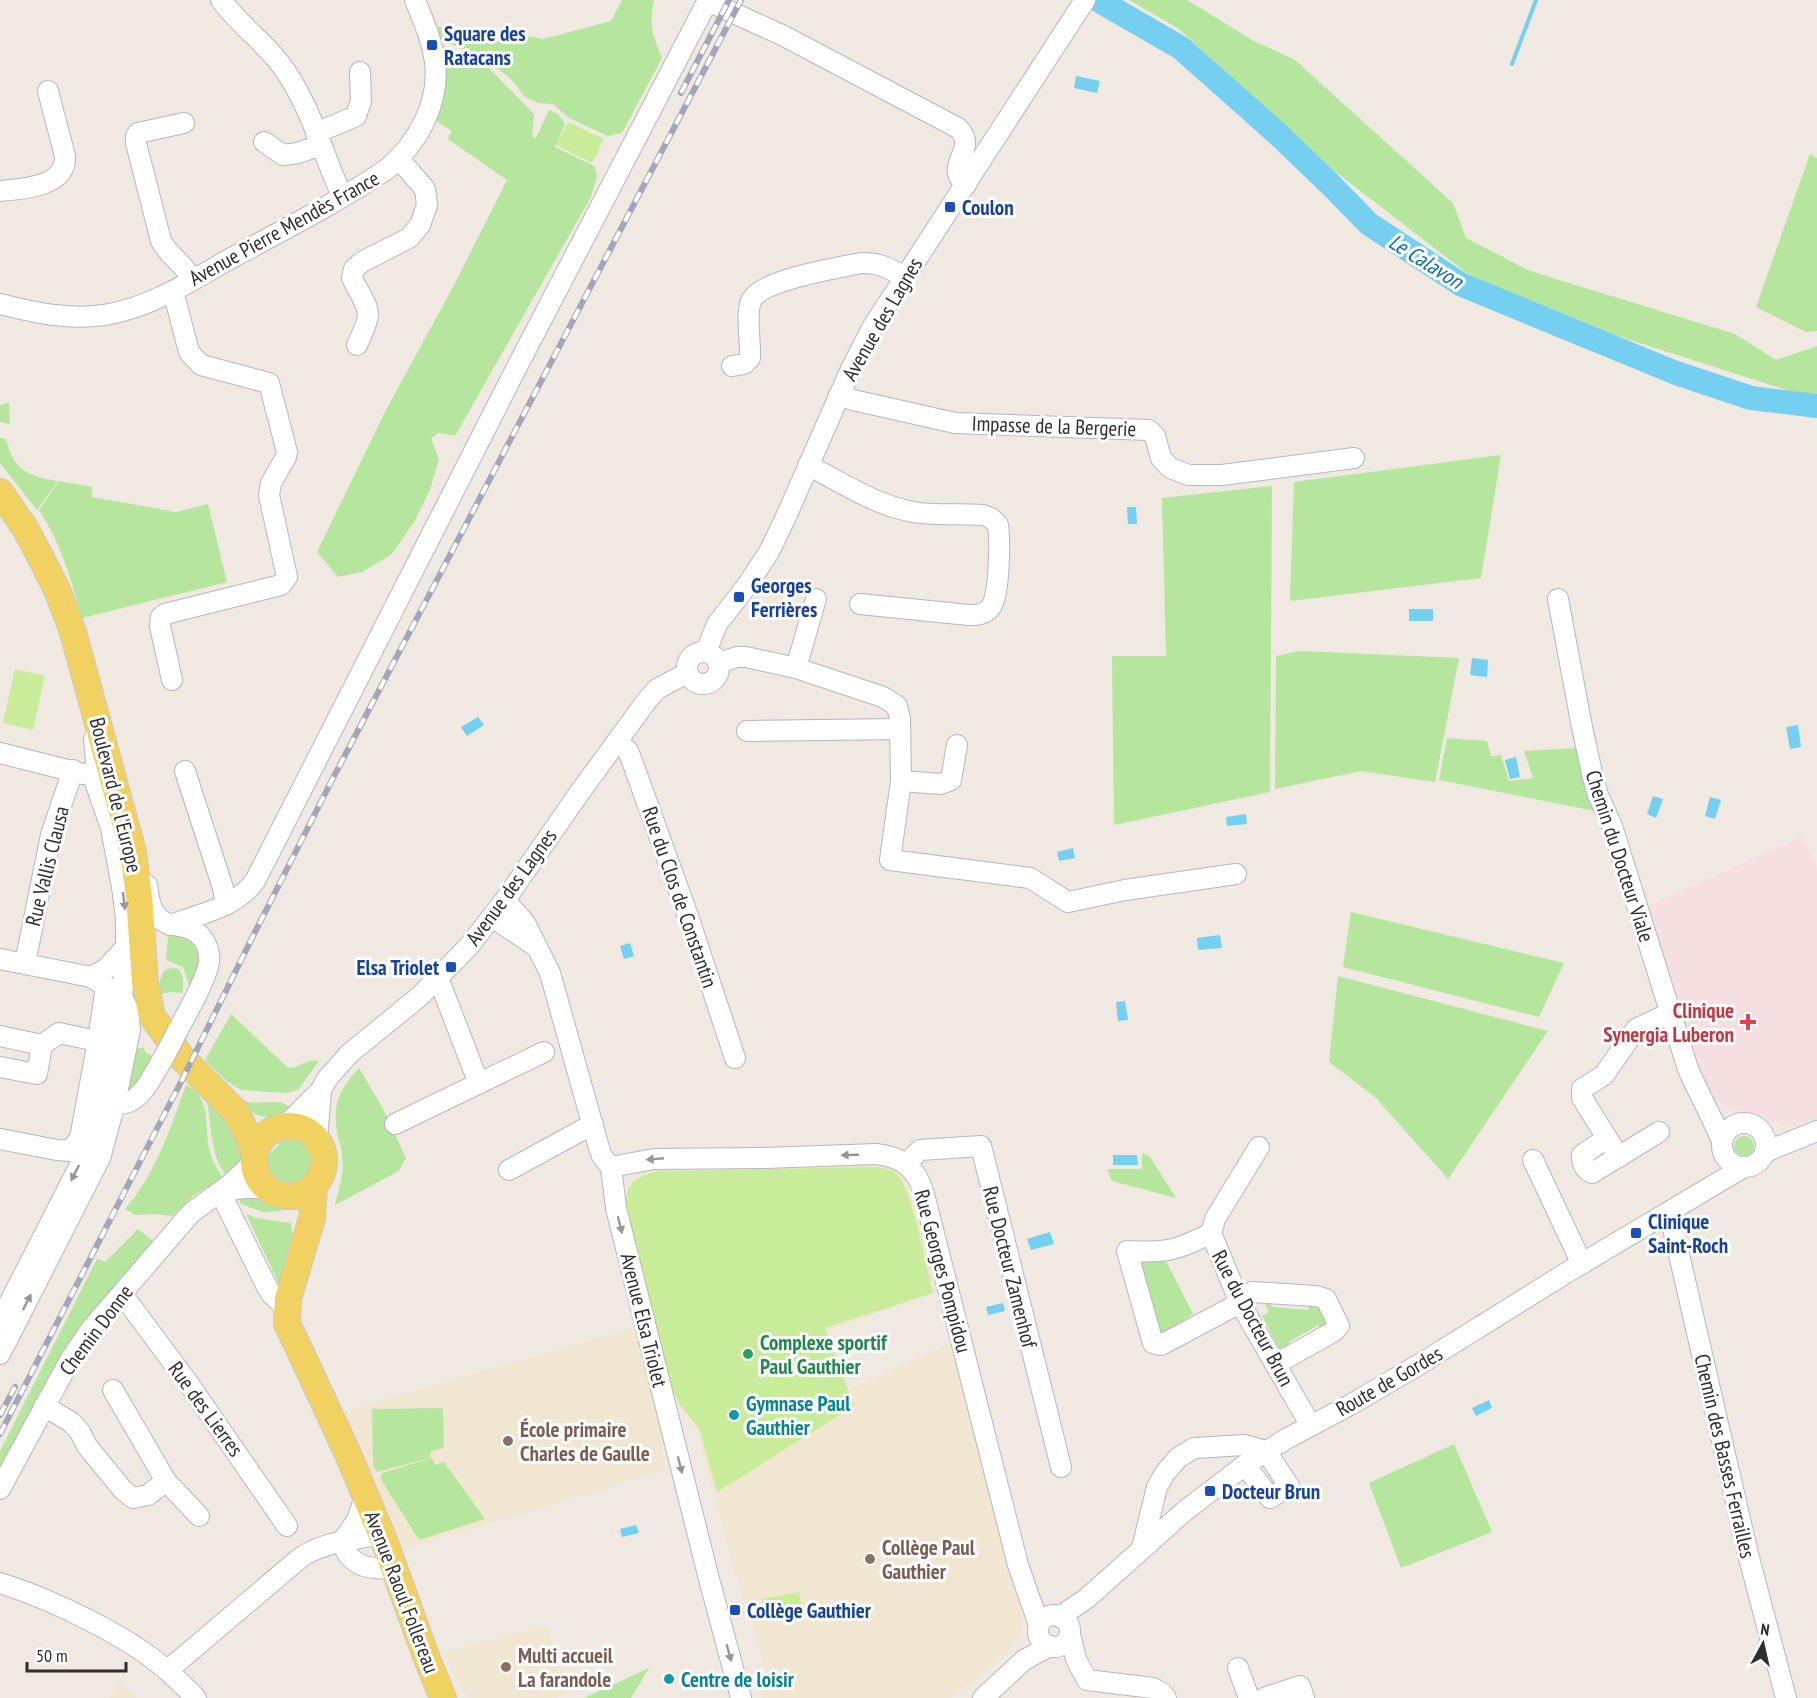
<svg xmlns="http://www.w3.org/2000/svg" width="1817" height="1698" font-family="'PT Sans Narrow',sans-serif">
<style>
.education{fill:#f0e6d1}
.medical{fill:#f5dfe0}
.green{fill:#b6e59e}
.pitch{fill:#c9ec9a}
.water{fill:#75cff0}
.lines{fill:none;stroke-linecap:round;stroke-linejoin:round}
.stream{stroke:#75cff0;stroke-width:4}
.river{stroke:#75cff0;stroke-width:24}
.minor-casing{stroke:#b4b7c1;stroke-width:22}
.major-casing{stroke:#c9c9c9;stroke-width:28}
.minor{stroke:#fff;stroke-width:20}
.major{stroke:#f2d163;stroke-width:26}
.rail-casing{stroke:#a3a6b8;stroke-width:6}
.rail{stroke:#fff;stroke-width:4;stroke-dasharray:11;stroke-linecap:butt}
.minor-bridge-casing{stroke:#b4b7c1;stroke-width:22;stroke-linecap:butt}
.minor-bridge{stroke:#fff;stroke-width:20}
.oneway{fill:#969696}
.transit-dot{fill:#1a4fb4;stroke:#fff;stroke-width:2}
.health-dot{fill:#e0444e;stroke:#fff;stroke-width:2}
.leisure-dot{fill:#2e9e5b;stroke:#fff;stroke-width:2}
.culture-dot{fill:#0f9aa8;stroke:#fff;stroke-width:2}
.education-dot{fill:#8d6e63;stroke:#fff;stroke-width:2}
.labels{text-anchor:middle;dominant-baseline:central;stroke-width:6;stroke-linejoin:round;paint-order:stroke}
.transit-label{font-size:21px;font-weight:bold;fill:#164399;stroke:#fff;text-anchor:start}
.street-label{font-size:21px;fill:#2e2e2e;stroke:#fff}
.health-label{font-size:21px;font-weight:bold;fill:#be3a42;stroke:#fff;text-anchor:end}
.leisure-label{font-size:21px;font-weight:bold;fill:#27864d;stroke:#fff;text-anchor:start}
.culture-label{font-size:21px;font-weight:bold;fill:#0d838f;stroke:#fff;text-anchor:start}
.education-label{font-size:21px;font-weight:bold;fill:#785e54;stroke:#fff;text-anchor:start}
.water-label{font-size:22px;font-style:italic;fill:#0d6fa3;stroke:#fff}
</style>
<rect width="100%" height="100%" fill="#efe9e1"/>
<g class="education">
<path d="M879,1163L897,1170L905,1178L938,1291L827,1331L849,1390L950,1343L1024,1623L1013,1649L951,1698H762L766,1669L733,1565L697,1430L679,1405L668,1383L624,1189L633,1179L644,1171L659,1167Z"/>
<path d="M634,1328L655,1399L665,1470L402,1550L385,1518L345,1411Z"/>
<path d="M546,1626L569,1692L556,1698H470L457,1683L445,1652Z"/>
<path d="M120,1684L137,1698H110Z"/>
</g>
<path class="medical" d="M1802,837L1817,867V1119L1788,1126L1771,1122L1756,1113L1729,1109L1709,1096L1691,1062L1646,907Z"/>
<g class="green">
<path d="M622,0H654C649,26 652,34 662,58L622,133L608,136L569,118L553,104L538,103L525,97L511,79L493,65L480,57L441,39L437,27L517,34L543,39L611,21Z"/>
<path d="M1129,0H1187L1252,40L1295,60L1453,203L1466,238L1530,271L1735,334L1776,360L1817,346V394L1805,396L1615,335L1473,278L1319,159L1179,29Z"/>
<path d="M443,46L485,64L534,114L532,136L536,138L549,110L558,114L565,124L555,147L594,166L597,176L591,197L455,436L438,433L431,438L439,459L430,490L414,522L392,554L362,572L338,577L317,552L386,410L453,287L507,180L448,139L452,131L436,121L445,88Z"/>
<path d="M1810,154L1817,158V331L1806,332L1756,307Z"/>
<path d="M9,402L10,424L0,422V405Z"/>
<path d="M0,438L6,439C13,469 28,477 58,481L37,510L0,463Z"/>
<path d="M1501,455L1481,578L1290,601L1294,482Z"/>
<path d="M59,481L92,487V497L176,512L208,504L227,582L82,618C71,580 61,543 39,510Z"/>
<path d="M1272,486L1270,792L1114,825L1112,656H1166L1162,498Z"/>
<path d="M1300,651L1459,658L1435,782L1361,771L1275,789L1276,656Z"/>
<path d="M1447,738L1487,741L1491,756L1501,755L1509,781L1533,778L1524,751L1577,748L1595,811L1439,780Z"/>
<path d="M1351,912L1564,963L1539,1017L1343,967Z"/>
<path d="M174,935C192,936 197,946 202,961L190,987L183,967L166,960L168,937Z"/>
<path d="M172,968L179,969C184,978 184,984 182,993L171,992L161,994C159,984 159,978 165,970Z"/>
<path d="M1338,976L1548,1031L1448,1179L1376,1098L1329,1062Z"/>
<path d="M231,1014L288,1068C299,1068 307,1058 319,1061L298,1090L285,1093L241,1090L228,1082L205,1060Z"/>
<path d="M136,1048H144L145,1052L155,1057L132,1089L127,1090Z"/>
<path d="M359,1068L382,1107L406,1158L399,1171L335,1205C339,1189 345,1171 342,1154C342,1148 339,1142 338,1136C332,1105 338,1091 359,1068Z"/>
<path d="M186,1085C212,1098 204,1124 209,1148C211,1159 217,1169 223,1178L193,1196L172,1216L155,1214L135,1215L125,1209C155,1175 171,1127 186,1085Z"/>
<path d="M204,1092L222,1113L244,1150L240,1165L228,1177C207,1155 214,1119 204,1092Z"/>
<path d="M233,1097C238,1099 243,1101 248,1102C262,1105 281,1097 292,1109C266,1123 253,1117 233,1097Z"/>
<circle cx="1744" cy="1146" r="10"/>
<path d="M288,1136C298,1138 306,1141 310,1152C320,1180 279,1195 267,1168C266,1166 265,1161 266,1159C268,1154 276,1149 279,1145V1139Z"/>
<path d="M1142,1153L1150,1157L1176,1198L1112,1181L1107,1169H1142Z"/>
<path d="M238,1197H262L282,1211L263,1212L241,1204Z"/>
<path d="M246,1214L257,1218L291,1223L293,1240L280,1286Z"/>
<path d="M138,1229L154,1242L67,1345L0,1475V1451L97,1259L105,1262Z"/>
<path d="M1166,1261L1193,1314L1178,1324L1172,1337L1164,1339L1158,1333L1139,1264L1144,1262Z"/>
<path d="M1318,1301L1331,1324L1323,1330L1318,1325L1289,1342L1292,1348L1281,1352L1262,1316L1269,1312L1265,1304H1270L1273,1307L1308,1310L1310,1303Z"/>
<path d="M443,1408L444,1448L431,1451L430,1458L377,1472L373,1465L372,1409Z"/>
<path d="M1454,1444L1492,1532L1401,1568L1369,1483Z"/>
<path d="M432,1458L435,1465L444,1462L485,1519L419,1540L380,1478L382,1473Z"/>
<path d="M649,1668L631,1698H584Z"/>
</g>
<g class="pitch">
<path d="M568,122L604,139L592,163L556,145Z"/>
<path d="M15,669L45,676L33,730L3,723Z"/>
<path d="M879,1167C886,1169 894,1170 899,1177C912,1191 927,1270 933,1293L825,1328L854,1406L717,1492L699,1428L680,1405L669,1381L625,1206C627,1182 636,1177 657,1171Z"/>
<path d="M799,1592L803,1612L765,1619L762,1599Z"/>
</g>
<g class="water">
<path d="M1076,76L1100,81L1097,93L1074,88Z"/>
<path d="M1127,507H1136L1137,524H1128Z"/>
<rect x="1409" y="609" width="24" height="12"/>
<path d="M1472,658L1488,660L1487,677L1470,675Z"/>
<path d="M478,717L484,725L467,736L461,727Z"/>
<path d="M1798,725L1801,747L1790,749L1786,727Z"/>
<path d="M1516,757L1520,777L1510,779L1505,760Z"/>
<path d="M1653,796L1663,799L1656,818L1647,814Z"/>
<path d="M1710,797L1721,800L1715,819L1705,816Z"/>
<path d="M1246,814L1247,824L1227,826L1226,817Z"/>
<path d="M1073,848L1075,858L1059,861L1057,852Z"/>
<path d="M1220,935L1222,948L1198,950L1197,938Z"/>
<path d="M630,943L634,956L624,959L620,946Z"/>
<path d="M1125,1001L1128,1020L1118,1021L1116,1002Z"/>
<path d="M1113,1155H1137L1138,1165H1113Z"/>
<path d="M1050,1232L1054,1244L1031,1250L1027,1239Z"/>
<path d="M1003,1303L1005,1311L988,1315L986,1307Z"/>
<path d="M1489,1400L1492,1408L1476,1416L1472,1408Z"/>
<path d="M636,1525L639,1533L622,1537L620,1529Z"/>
</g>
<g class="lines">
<path class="stream" d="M1512,64L1536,0"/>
<path class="river" d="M1098,0L1181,48L1280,136L1331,185L1369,224L1462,285L1676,373L1751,398L1817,406"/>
<defs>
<g id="minor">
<path d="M221,0C238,23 261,40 278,61C309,100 322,152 342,196"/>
<path d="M184,123L138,133L136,136V143L161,241C169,256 184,264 192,279"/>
<path d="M316,133L356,116L361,101L360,72"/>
<path d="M264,142L283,155L298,153L321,145"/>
<path d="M0,191C22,189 67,187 65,156L48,91"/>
<path d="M0,304C35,313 68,320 104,315C152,308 195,278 237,255C287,228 340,201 387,169C418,143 440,103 435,62C432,40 423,20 415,0"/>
<path d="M357,345C375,307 369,313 352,278L354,269L362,262L409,238L420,225L427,205L425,189L399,159"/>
<path d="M732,366L744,364L750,358C751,343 745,311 752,299C765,279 837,268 861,263C878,262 889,268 904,277"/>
<path d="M839,395L853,400L955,423L1149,430L1155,436L1161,458L1170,468L1189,475H1222L1354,458"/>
<path d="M808,465C842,483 875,505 913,512C936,516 960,513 983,515L991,518L998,525C1000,540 1000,598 990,608C984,615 977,615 969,615L860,604"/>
<path d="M1558,599L1581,722L1593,778L1598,795L1612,826L1688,1069C1699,1094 1712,1117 1722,1141"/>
<circle cx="703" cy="668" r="16"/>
<path d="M706,652L717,624L746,587L769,552L785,519L851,369L872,328L1085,0"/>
<path d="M718,663L737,657H746L796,668L883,697L897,706L900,719L901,781L890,860L1030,878L1068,902L1125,890L1236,874"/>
<path d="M796,668L816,599"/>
<path d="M172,680L160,626L161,617L165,614L281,585L287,577L269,495L271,483L286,457L287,452L269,383L201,365L189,352L173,291"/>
<path d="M747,731L900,729"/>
<path d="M617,741L628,751L632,761L688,916L735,1058"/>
<path d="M0,753L83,774"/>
<path d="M185,771L223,888L226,905"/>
<path d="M901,781L941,784L951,780L957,745"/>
<path d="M147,885C149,896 149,907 157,916C166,927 178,924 190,929C205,935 212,952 208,967C202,989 188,1010 178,1030"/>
<path d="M505,900L525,923L550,973L599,1148L602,1156L611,1167L616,1208L710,1583L741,1698"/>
<path d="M492,917L535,946"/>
<path d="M170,925C200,914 235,908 255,881L519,363L705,6L711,4L716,5L784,36L958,128C980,150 942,164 966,185"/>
<path d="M0,959L91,977L122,997L128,1010L130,1030L115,1103L100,1158L0,1354"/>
<path d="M25,963L51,835L73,770"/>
<path d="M91,977L106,969L126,947"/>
<path d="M439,980L479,1084"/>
<path d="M0,1036L42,1045L59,1033L111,1044"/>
<path d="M0,1067L37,1074L42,1045"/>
<path d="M105,1103C113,1103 122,1105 129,1102C145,1095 155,1071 164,1057"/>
<circle cx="1744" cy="1145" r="22"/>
<path d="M395,1124L544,1052"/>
<path d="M285,1126L321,1090L327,1079L349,1054L420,996L469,946L505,900L580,792L648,699L657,689L687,673"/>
<path d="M1607,1138L1582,1155C1582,1164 1584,1169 1592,1173L1659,1132"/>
<path d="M0,1139L57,1150L70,1151L80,1138L98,1041L106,986"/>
<path d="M317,1140L321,1090"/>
<path d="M1259,1147L1215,1219L1211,1233L1240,1303L1311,1426"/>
<path d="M1765,1152L1817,1131"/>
<path d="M1619,1157L1582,1098V1089L1604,1075L1636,1029L1670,1013"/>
<path d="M1533,1160L1582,1264"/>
<path d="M906,1164L920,1150L981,1146L1061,1467"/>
<path d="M611,1167L654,1159L765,1158L876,1154C902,1157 917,1168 924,1194L1018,1565L1039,1625"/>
<path d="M509,1170L593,1124"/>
<path d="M220,1192L266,1285L272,1295L286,1307"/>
<path d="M220,1192L244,1188H266"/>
<path d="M1666,1214L1672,1224L1748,1554L1786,1698"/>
<path d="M1211,1233C1177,1251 1165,1253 1127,1251L1153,1343L1161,1345L1240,1303L1252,1292L1316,1296L1326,1299L1339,1326L1333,1332L1276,1364"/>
<path d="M122,1294L186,1380L287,1526"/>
<path d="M0,1321L80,1165L90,1139L100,1103L122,997L126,947V918L122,887L111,828L94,779L96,762L94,739"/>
<path d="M44,1406L71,1422L80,1432L87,1446L123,1490L133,1498L148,1495L166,1481L113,1390"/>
<path d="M166,1481L199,1516"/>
<path d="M0,1489L70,1360L92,1328L191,1213L229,1185L254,1162"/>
<path d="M363,1503L357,1520L342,1542C350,1567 369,1570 394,1568"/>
<path d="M1142,1548L1157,1487L1165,1473L1178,1458L1194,1448L1245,1445L1266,1451L1289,1486L1270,1498L1245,1465"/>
<path d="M0,1583C51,1599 129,1636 169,1672C178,1680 187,1689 196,1698"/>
<circle cx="1054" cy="1631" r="16"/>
<path d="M1059,1617L1086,1599L1186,1510L1245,1465L1286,1439L1350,1405L1420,1364L1566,1273L1744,1167"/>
<path d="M1070,1634L1076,1659L1087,1680L1153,1688L1162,1693L1166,1698"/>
<path d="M1238,1668L1249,1698"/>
<path d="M168,1670L300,1558C322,1543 346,1541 371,1536L376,1537L385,1543"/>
<path d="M983,1698L1024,1660L1050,1646"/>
<path d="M1264,1698L1300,1686L1304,1698"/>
</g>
<g id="major">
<path d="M0,492L25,528L41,558L58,592L73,632L133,852L139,896L145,982L152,1016L182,1058L235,1111L249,1137L254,1153"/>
<circle cx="289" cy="1161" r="35"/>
<path d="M314,1187L312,1218L288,1299L287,1323L348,1454L385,1543L426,1656L443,1698"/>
</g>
</defs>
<use href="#minor" class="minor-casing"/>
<use href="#major" class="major-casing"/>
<use href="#minor" class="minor"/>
<use href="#major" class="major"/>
<defs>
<g id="rail">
<path d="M681,93L729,0"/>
<path d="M0,1415L15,1387"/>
<path d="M0,1434L183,1078L249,944L331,782L741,0"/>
</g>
</defs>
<use href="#rail" class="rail-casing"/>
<use href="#rail" class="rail"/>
<defs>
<path id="minor-bridge" d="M164,1057L178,1030"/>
</defs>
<use href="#minor-bridge" class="minor-bridge-casing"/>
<use href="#minor-bridge" class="minor-bridge"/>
</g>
<defs><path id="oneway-solid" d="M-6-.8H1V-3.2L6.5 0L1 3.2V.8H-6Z" transform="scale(1.5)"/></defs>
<g class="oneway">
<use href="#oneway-solid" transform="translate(124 901) rotate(83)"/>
<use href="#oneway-solid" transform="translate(850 1155) rotate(178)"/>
<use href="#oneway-solid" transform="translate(655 1159) rotate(175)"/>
<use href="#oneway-solid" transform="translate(75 1173) rotate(117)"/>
<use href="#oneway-solid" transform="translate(620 1225) rotate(76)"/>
<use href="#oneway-solid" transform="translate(27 1302) rotate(-63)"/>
<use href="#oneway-solid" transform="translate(680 1465) rotate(76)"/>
<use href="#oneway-solid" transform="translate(729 1653) rotate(75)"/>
</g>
<g class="transit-dot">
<rect x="426" y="39" width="12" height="12" rx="3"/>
<rect x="944" y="201" width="12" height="12" rx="3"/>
<rect x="733" y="591" width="12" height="12" rx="3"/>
<rect x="445" y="961" width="12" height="12" rx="3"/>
<rect x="1630" y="1227" width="12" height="12" rx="3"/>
<rect x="1204" y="1485" width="12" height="12" rx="3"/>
<rect x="729" y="1604" width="12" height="12" rx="3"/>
</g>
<path class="health-dot" d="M1745 1013h6v6h6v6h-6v6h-6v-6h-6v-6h6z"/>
<circle class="leisure-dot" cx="748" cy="1354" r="6"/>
<g class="culture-dot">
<circle cx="734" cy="1415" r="6"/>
<circle cx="669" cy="1679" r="6"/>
</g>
<g class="education-dot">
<circle cx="508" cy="1441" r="6"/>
<circle cx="870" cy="1559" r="6"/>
<circle cx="506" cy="1667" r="6"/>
</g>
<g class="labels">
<g class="transit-label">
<text x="444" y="33">Square des<tspan x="444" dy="24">Ratacans</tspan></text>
<text x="962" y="207">Coulon</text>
<text x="751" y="585">Georges<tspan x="751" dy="24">Ferrières</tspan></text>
<text x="439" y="967" text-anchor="end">Elsa Triolet</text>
<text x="1648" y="1221">Clinique<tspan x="1648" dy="24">Saint-Roch</tspan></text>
<text x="1222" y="1491">Docteur Brun</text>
<text x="747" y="1610">Collège Gauthier</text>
</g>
<g class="street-label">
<text transform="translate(284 228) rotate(-29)">Avenue Pierre Mendès France</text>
<text transform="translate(882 319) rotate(-60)">Avenue des Lagnes</text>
<text transform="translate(1054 426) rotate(2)">Impasse de la Bergerie</text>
<text transform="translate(116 795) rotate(76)">Boulevard de l'Europe</text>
<text transform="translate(1620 856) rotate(72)">Chemin du Docteur Viale</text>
<text transform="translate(47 866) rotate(-76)">Rue Vallis Clausa</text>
<text transform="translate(511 887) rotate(-54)">Avenue des Lagnes</text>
<text transform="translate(680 897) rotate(71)">Rue du Clos de Constantin</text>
<text transform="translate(1010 1267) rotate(76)">Rue Docteur Zamenhof</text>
<text transform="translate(943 1271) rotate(75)">Rue Georges Pompidou</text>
<text transform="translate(1253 1318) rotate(62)">Rue du Docteur Brun</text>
<text transform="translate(644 1320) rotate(76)">Avenue Elsa Triolet</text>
<text transform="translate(96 1330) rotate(-53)">Chemin Donne</text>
<text transform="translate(1389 1381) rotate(-30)">Route de Gordes</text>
<text transform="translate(206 1409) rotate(54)">Rue des Lierres</text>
<text transform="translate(1725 1456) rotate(77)">Chemin des Basses Ferrailles</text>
<text transform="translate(402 1592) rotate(69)">Avenue Raoul Follereau</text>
</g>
<g class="health-label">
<text x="1734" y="1010">Clinique<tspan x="1734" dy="24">Synergia Luberon</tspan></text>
</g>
<g class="leisure-label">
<text x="760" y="1342">Complexe sportif<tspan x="760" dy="24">Paul Gauthier</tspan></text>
</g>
<g class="culture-label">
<text x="746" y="1403">Gymnase Paul<tspan x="746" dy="24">Gauthier</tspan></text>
<text x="681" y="1679">Centre de loisir</text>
</g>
<g class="education-label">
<text x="520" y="1429">École primaire<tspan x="520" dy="24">Charles de Gaulle</tspan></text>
<text x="882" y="1547">Collège Paul<tspan x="882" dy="24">Gauthier</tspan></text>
<text x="518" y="1655">Multi accueil<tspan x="518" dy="24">La farandole</tspan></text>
</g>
<g class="water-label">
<text transform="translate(1426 261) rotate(32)">Le Calavon</text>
</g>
</g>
<g transform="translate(1763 1644) rotate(8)" stroke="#ffffff" stroke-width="4.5" paint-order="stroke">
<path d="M0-4.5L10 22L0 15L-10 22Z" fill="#2e2e2e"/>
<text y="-9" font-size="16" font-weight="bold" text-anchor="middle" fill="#2e2e2e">N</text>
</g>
<path d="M27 1662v9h99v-9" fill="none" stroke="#2e2e2e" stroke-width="3"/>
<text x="36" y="1662" font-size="18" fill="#2e2e2e" stroke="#ffffff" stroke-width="4.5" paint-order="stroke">50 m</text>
</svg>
